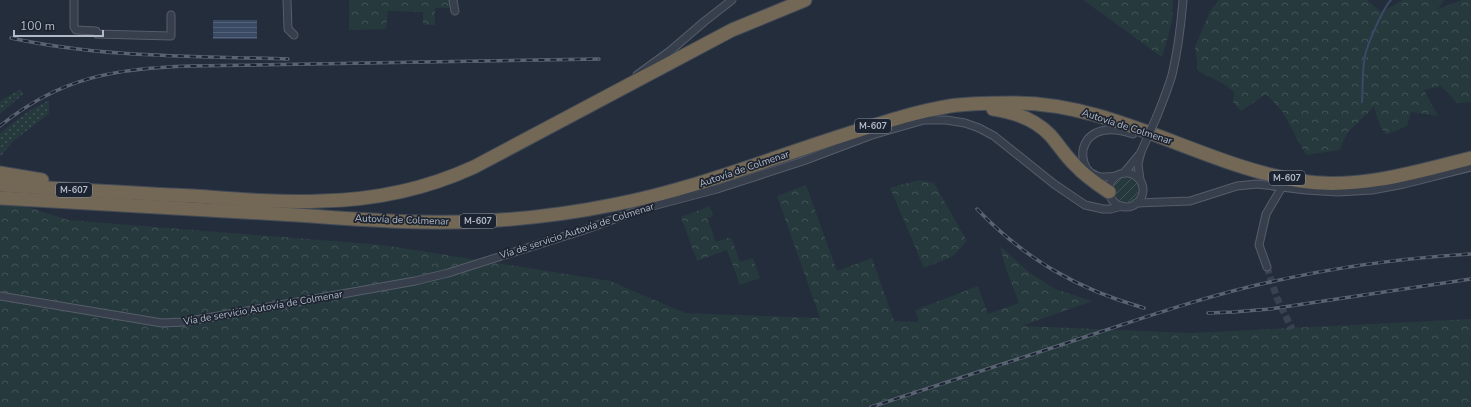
<svg xmlns="http://www.w3.org/2000/svg" width="1471" height="407" font-family="'Nunito Sans',sans-serif">
<style>
.grass{fill:url(#grass-dots)}
.forest{fill:url(#forest-crowns)}
.garden{fill:url(#garden-furrows)}
.water{fill:url(#water-rules)}
.lines{fill:none;stroke-linecap:round;stroke-linejoin:round}
.stream{stroke:#3a4a64;stroke-width:2}
.street-tunnel{stroke:#394251;stroke-width:7;stroke-dasharray:7 3.5;stroke-linecap:butt}
.street-casing{stroke:#565d6a;stroke-width:9}
.highway-casing{stroke:#434a57;stroke-width:15}
.street{stroke:#383f4c;stroke-width:7}
.highway{stroke:#726855;stroke-width:13}
.rail-casing{stroke:#5a6373;stroke-width:3.5}
.rail{stroke:#1d2431;stroke-width:2;stroke-dasharray:6;stroke-linecap:butt}
.street-bridge-casing{stroke:#565d6a;stroke-width:9;stroke-linecap:butt}
.street-bridge{stroke:#383f4c;stroke-width:7}
.labels{text-anchor:middle;dominant-baseline:central;stroke-width:3.5;stroke-linejoin:round;paint-order:stroke}
.shield{fill:#1d2431;stroke:#868d9a;stroke-width:1}
.shield-label{font-size:9px;font-weight:bold;fill:#b3bac7}
.street-label{font-size:10px;fill:#b3bac7;stroke:#1d2431}
</style>
<defs>
<pattern id="grass-dots" width="8" height="8" patternUnits="userSpaceOnUse"><rect width="8" height="8" fill="#26393d"/><path d="M2 2h.1M6 6h.1" fill="none" stroke="#435458" stroke-width="1.8" stroke-linecap="round"/></pattern>
<pattern id="forest-crowns" width="20" height="18" patternUnits="userSpaceOnUse"><rect width="20" height="18" fill="#26393d"/><path d="M2 6a3 3 0 1 1 6 0M12 15a3 3 0 1 1 6 0" fill="none" stroke="#435458"/></pattern>
<pattern id="garden-furrows" width="10" height="10" patternUnits="userSpaceOnUse"><rect width="10" height="10" fill="#26393d"/><path d="M-1 1l2-2M0 10L10 0M9 11l2-2" fill="none" stroke="#435458"/></pattern>
<pattern id="water-rules" width="6" height="5" patternUnits="userSpaceOnUse"><rect width="6" height="5" fill="#3a4a64"/><path d="M0 2.5h6" fill="none" stroke="#546279"/></pattern>
</defs>
<rect width="100%" height="100%" fill="#242d3c"/>
<g class="grass">
<path d="M21,89L23,94L0,114V101Z"/>
<path d="M49,100V114L13,141L0,157V133L29,111Z"/>
</g>
<g class="forest">
<path d="M349,0H451V8H435V25H423V12L388,11L386,29L349,30Z"/>
<path d="M1083,0H1173L1172,22L1162,57Z"/>
<path d="M1219,0H1367L1381,12L1403,0H1444L1438,9L1462,0H1471V102L1457,103L1450,95L1440,86L1424,90L1438,116L1411,112L1407,126L1386,135L1380,126L1374,107L1348,132L1339,150L1306,155L1282,111L1266,94L1241,111L1233,102L1234,92L1222,83L1198,71L1195,47L1210,11Z"/>
<path d="M919,180L934,183L967,241L952,257L924,268L890,188Z"/>
<path d="M806,185L837,271L872,258L894,321L919,322L915,310L978,286L988,314L1019,303L1006,269L1000,246L1030,273L1055,289L1092,301L1022,326L1192,333L1471,319V407H0V198L68,220L383,245L610,281L685,313L820,318L777,196Z"/>
<path d="M710,206L713,216L707,218L716,242L731,237L740,262L753,258L760,278L740,285L727,250L697,261L681,217Z"/>
</g>
<circle class="garden" cx="1126" cy="190" r="12"/>
<rect class="water" x="213" y="20" width="44" height="19"/>
<g class="lines">
<path class="stream" d="M1362,102C1363,88 1362,69 1365,56C1367,45 1383,8 1391,0"/>
<path class="street-tunnel" d="M1267,267L1277,298L1292,329"/>
<defs>
<g id="street">
<path d="M74,0V27L76,30L96,31L97,34L171,36V15"/>
<path d="M287,0L288,29L294,35"/>
<path d="M453,0L455,11"/>
<path d="M637,75L670,51L705,21L732,0"/>
<path d="M1157,116C1162,103 1168,89 1172,75C1178,50 1181,25 1183,0"/>
<path d="M1124,173L1139,155"/>
<circle cx="1126" cy="190" r="17"/>
<path d="M1116,176C1110,177 1103,178 1097,176C1079,170 1078,143 1094,134C1106,127 1121,130 1133,134"/>
<path d="M1140,180L1138,164L1141,152"/>
<path d="M1136,203L1190,201L1237,186L1257,184L1306,190L1338,192L1372,190L1404,184L1471,167"/>
<path d="M1267,267L1259,245L1266,214L1282,187"/>
<path d="M0,296L162,323L184,322L415,281L448,273L584,230L645,208L717,189L803,161L872,135L924,120H946L965,123L979,128L994,136L1054,184L1085,205L1103,209H1111L1122,206"/>
</g>
<g id="highway">
<path d="M993,109C1014,112 1035,119 1050,135C1059,145 1066,157 1076,166C1086,177 1097,184 1109,192"/>
<path d="M0,173L42,180"/>
<path d="M0,185C65,189 129,193 194,196C236,199 279,203 321,201C374,200 426,189 474,167L732,30L805,0"/>
<path d="M0,198C93,204 186,209 279,214C346,218 415,225 482,221C527,219 573,213 617,204C694,189 766,160 841,136C876,125 913,112 950,106C970,103 990,103 1010,103C1112,101 1201,165 1300,181C1357,190 1417,172 1471,158"/>
</g>
</defs>
<use href="#street" class="street-casing"/>
<use href="#highway" class="highway-casing"/>
<use href="#street" class="street"/>
<use href="#highway" class="highway"/>
<defs>
<g id="rail">
<path d="M11,38C102,58 196,56 288,59"/>
<path d="M0,126C60,77 117,68 191,66L599,59"/>
<path d="M977,209C1025,259 1077,289 1144,308"/>
<path d="M1208,313L1233,312L1270,309L1471,279"/>
<path d="M871,407C945,383 1019,359 1094,334C1152,315 1210,295 1270,282C1336,267 1403,258 1471,254"/>
</g>
</defs>
<use href="#rail" class="rail-casing"/>
<use href="#rail" class="rail"/>
<defs>
<path id="street-bridge" d="M1141,152L1157,116"/>
</defs>
<use href="#street-bridge" class="street-bridge-casing"/>
<use href="#street-bridge" class="street-bridge"/>
</g>
<g class="labels">
<g class="shield">
<rect x="855" y="119" width="36" height="14" rx="3"/>
<rect x="1269" y="171" width="36" height="14" rx="3"/>
<rect x="56" y="183" width="36" height="14" rx="3"/>
<rect x="460" y="214" width="36" height="14" rx="3"/>
</g>
<g class="shield-label">
<text x="873" y="126">M-607</text>
<text x="1287" y="178">M-607</text>
<text x="74" y="190">M-607</text>
<text x="478" y="221">M-607</text>
</g>
<g class="street-label">
<text transform="translate(1127 127) rotate(18)">Autovía de Colmenar</text>
<text transform="translate(744 169) rotate(-19)">Autovía de Colmenar</text>
<text transform="translate(402 220) rotate(2)">Autovía de Colmenar</text>
<text transform="translate(577 231) rotate(-18)">Vía de servicio Autovía de Colmenar</text>
<text transform="translate(263 308) rotate(-10)">Vía de servicio Autovía de Colmenar</text>
</g>
</g>
<path d="M14 30v6h89v-6" fill="none" stroke="#b3bac7" stroke-width="2"/>
<text x="20" y="30" font-size="12" fill="#b3bac7" stroke="#1d2431" stroke-width="3" paint-order="stroke">100 m</text>
</svg>
